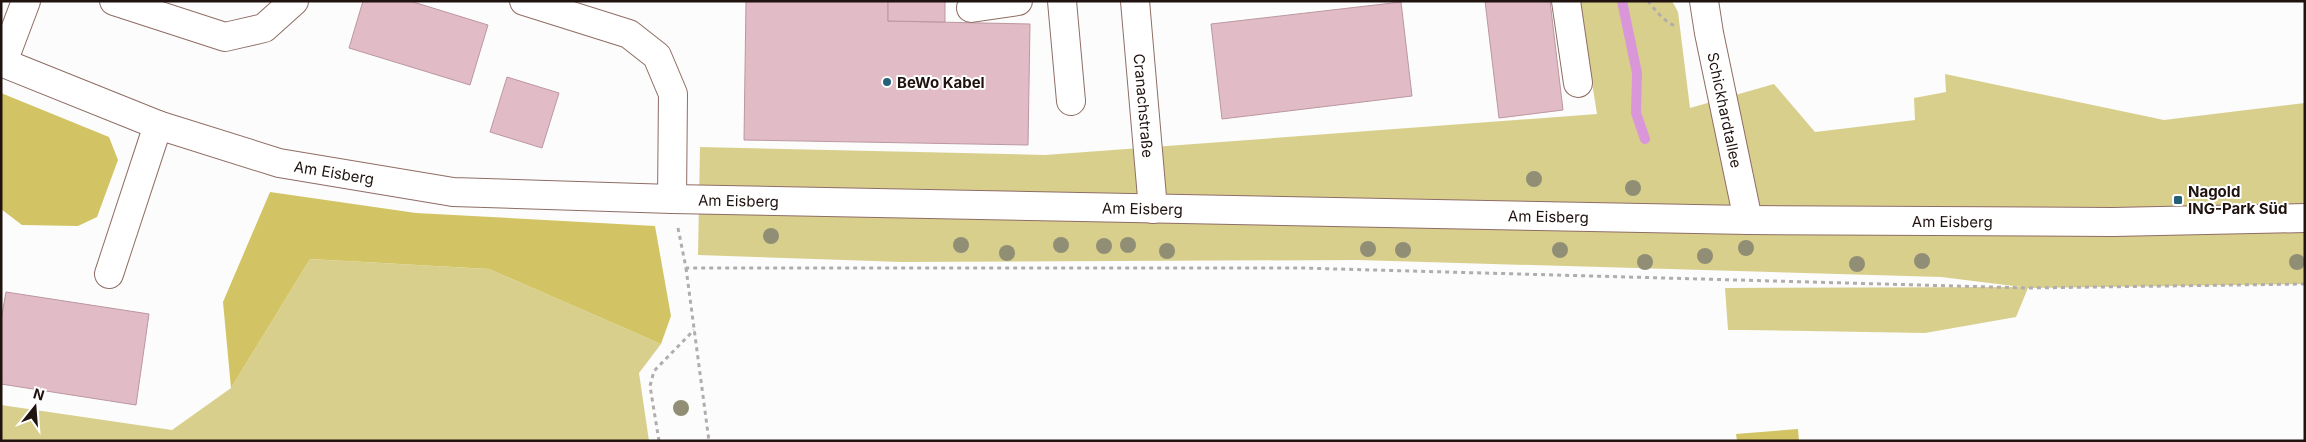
<svg xmlns="http://www.w3.org/2000/svg" width="2306" height="442" font-family="Inter,sans-serif">
<style>
.green{fill:#d9cf8d}
.forest{fill:#d2c464}
.lines{fill:none;stroke-linecap:round;stroke-linejoin:round}
.stream{stroke:#d996d9;stroke-width:10}
.building{fill:#e1bbc5;stroke:#bc97a1}
.minor-casing{stroke:#8f6d65;stroke-width:30}
.path{stroke:#b1adac;stroke-width:3;stroke-dasharray:4 4;stroke-linecap:butt}
.minor{stroke:#fff;stroke-width:28}
.tree{fill:#918e76}
.poi-dot{fill:#246178;stroke:#fff;stroke-width:2}
.labels{text-anchor:middle;dominant-baseline:central;stroke-width:4;stroke-linejoin:round;paint-order:stroke}
.poi-label{font-size:15px;font-weight:bold;fill:#1f120f;stroke:#fff;text-anchor:start}
.street-label{font-size:15px;fill:#1f120f;stroke:#fff}
</style>
<rect width="100%" height="100%" fill="#fbfcfb"/>
<g class="green">
<path d="M1579,1H1672L1678,12L1690,108L1774,84L1815,132L1915,120L1914,98L1946,92L1945,74L2164,120L2305,103V284L2028,288L2016,317L1925,333L1745,330H1728L1725,288L2022,287L1941,277L1357,260L902,262L698,255L700,147L1045,155L1597,114Z"/>
<path d="M310,259L489,269L661,344L639,373L649,441H1V405L172,430L231,388Z"/>
</g>
<g class="forest">
<path d="M1,93L109,137L118,160L97,217L78,226L22,225L1,209Z"/>
<path d="M270,192L416,213L655,226L671,316L661,344L489,269L310,259L231,388L223,302Z"/>
<path d="M1798,429L1799,441H1737L1736,434Z"/>
</g>
<g class="lines">
<path class="stream" d="M1622,1L1637,73L1636,113L1645,139"/>
</g>
<g class="building">
<path d="M363,1H410L488,25L470,85L349,48Z"/>
<path d="M746,1H888V21L1030,24L1028,145L744,140Z"/>
<path d="M888,1H945V22L888,21Z"/>
<path d="M1485,1H1550L1563,110L1499,118Z"/>
<path d="M1401,2L1412,96L1222,119L1211,24Z"/>
<path d="M507,77L559,93L542,148L490,132Z"/>
<path d="M6,292L149,314L136,405L1,384V320Z"/>
</g>
<g class="lines">
<defs>
<g id="minor">
<path d="M114,1L225,37L264,28L294,1"/>
<path d="M524,1L629,34L657,56L673,94L672,199"/>
<path d="M1062,1L1071,101"/>
<path id="s1" d="M1135,1L1153,209"/>
<path d="M1566,1L1578,83"/>
<path id="s2" d="M1704,1L1709,33L1748,220"/>
<path d="M971,8L1018,1"/>
<path id="s3" d="M1,62L158,125L279,163L453,192L672,199L1748,220L2113,222L2305,218"/>
<path d="M3,62L26,1"/>
<path d="M109,274L158,125"/>
</g>
</defs>
<use href="#minor" class="minor-casing"/>
<g class="path">
<path d="M1648,1C1655,10 1665,23 1676,26"/>
<path d="M678,228L686,268H1301L2028,288L2305,284"/>
<path d="M686,268L709,441"/>
<path d="M659,441L650,386L654,371L694,330"/>
</g>
<use href="#minor" class="minor"/>
</g>
<g class="tree">
<circle cx="1534" cy="179" r="8"/>
<circle cx="1633" cy="188" r="8"/>
<circle cx="771" cy="236" r="8"/>
<circle cx="961" cy="245" r="8"/>
<circle cx="1061" cy="245" r="8"/>
<circle cx="1128" cy="245" r="8"/>
<circle cx="1104" cy="246" r="8"/>
<circle cx="1746" cy="248" r="8"/>
<circle cx="1368" cy="249" r="8"/>
<circle cx="1403" cy="250" r="8"/>
<circle cx="1560" cy="250" r="8"/>
<circle cx="1167" cy="251" r="8"/>
<circle cx="1007" cy="253" r="8"/>
<circle cx="1705" cy="256" r="8"/>
<circle cx="1922" cy="261" r="8"/>
<circle cx="1645" cy="262" r="8"/>
<circle cx="2297" cy="262" r="8"/>
<circle cx="1857" cy="264" r="8"/>
<circle cx="681" cy="408" r="8"/>
</g>
<g class="poi-dot">
<circle cx="887" cy="82" r="5"/>
<rect x="2173" y="195" width="10" height="10" rx="2.5"/>
</g>
<g class="labels">
<g class="poi-label">
<text x="897" y="82">BeWo Kabel</text>
<text x="2188" y="191">Nagold<tspan x="2188" dy="17">ING-Park Süd</tspan></text>
</g>
<g class="street-label">
<text stroke="none"><textPath href="#s1" startOffset="105">Cranachstraße</textPath></text>
<text stroke="none"><textPath href="#s2" startOffset="111">Schickhardtallee</textPath></text>
<text stroke="none"><textPath href="#s3" startOffset="352">Am Eisberg</textPath></text>
<text stroke="none"><textPath href="#s3" startOffset="758">Am Eisberg</textPath></text>
<text stroke="none"><textPath href="#s3" startOffset="1162">Am Eisberg</textPath></text>
<text stroke="none"><textPath href="#s3" startOffset="1568">Am Eisberg</textPath></text>
<text stroke="none"><textPath href="#s3" startOffset="1972">Am Eisberg</textPath></text>
</g>
</g>
<rect width="2306" height="442" fill="none" stroke="#1f120f" stroke-width="5"/>
<g transform="translate(35 407) rotate(17)" stroke="#ffffff" stroke-width="4" paint-order="stroke">
<path d="M0-4L9 19L0 12L-9 19Z" fill="#1f120f"/>
<text y="-8" font-size="14" font-weight="bold" text-anchor="middle" fill="#1f120f">N</text>
</g>
</svg>
